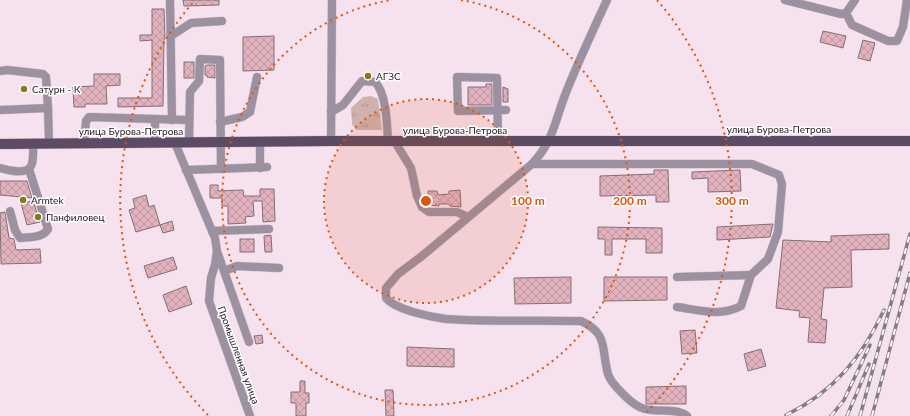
<svg xmlns="http://www.w3.org/2000/svg" width="910" height="416" font-family="Lato,sans-serif">
<style>
.grass{fill:url(#grass-tufts)}
.building{fill:url(#building-cross-hatch);stroke:#856e73}
.lines{fill:none;stroke-linecap:round;stroke-linejoin:round}
.minor-casing{stroke:#d0bdca;stroke-width:9}
.major-casing{stroke:#d0bdca;stroke-width:11}
.minor{stroke:#9b91a1;stroke-width:8}
.major{stroke:#5c4b65;stroke-width:10}
.rail-casing{stroke:#887b84;stroke-width:3.5}
.rail{stroke:#fff;stroke-width:2;stroke-dasharray:6;stroke-linecap:butt}
.ring{fill:none;stroke:#de560d;stroke-width:2;stroke-dasharray:2 4}
.poi-dot{fill:#86781d;stroke:#fff;stroke-width:1.5}
.labels{text-anchor:middle;dominant-baseline:central;stroke-width:3;stroke-linejoin:round;paint-order:stroke}
.poi-label{font-size:10px;fill:#211a1f;stroke:#fff;text-anchor:start}
.street-label{font-size:10px;fill:#211a1f;stroke:#fff}
.centre{fill:#de560d;stroke:#fff;stroke-width:2}
.ring-label{font-size:12px;text-anchor:middle;font-weight:bold;fill:#de560d;stroke:#fff;stroke-width:3;stroke-linejoin:round;paint-order:stroke}
</style>
<defs>
<pattern id="grass-tufts" width="24" height="20" patternUnits="userSpaceOnUse"><rect width="24" height="20" fill="#cfb1ad"/><path d="M3 7l-1-3M5 7V3M7 7l1-3M15 17l-1-3M17 17v-4M19 17l1-3" fill="none" stroke="#b19894"/></pattern>
<pattern id="building-cross-hatch" width="8" height="8" patternUnits="userSpaceOnUse"><rect width="8" height="8" fill="#e1b2bd"/><path d="M0 0l8 8M0 8l8-8" fill="none" stroke="#c198a2"/></pattern>
</defs>
<rect width="100%" height="100%" fill="#f6e1ef"/>
<path class="grass" d="M371,96L378,99L382,130H356L352,124L351,108L363,97Z"/>
<g class="building">
<path d="M183,0H219V5L184,6Z"/>
<path d="M152,9H164L165,39H164L163,106L118,107V98H152V40L140,41V35H152Z"/>
<path d="M823,31L846,36L843,48L820,42Z"/>
<path d="M274,36V70L243,71V37Z"/>
<path d="M863,40L875,43L870,61L858,58Z"/>
<rect x="184" y="62" width="10" height="16"/>
<path d="M207,65H215V78L207,77V75H205V66Z"/>
<path d="M94,74H120V85L106,86L107,104H85V107H74L73,87L94,86Z"/>
<path d="M486,84H492V105H468V87H486Z"/>
<path d="M503,87L508,89V102H503Z"/>
<path d="M654,170H668L669,202H656V195L600,196V176L654,174Z"/>
<path d="M740,170L741,191L708,192V178L692,179V172Z"/>
<path d="M0,181H27L32,198L0,195Z"/>
<path d="M210,185H218V191L243,190L244,196H260V189H274L275,221L263,222L262,201H253L254,216L245,217L246,223L228,224V206H222V198H210Z"/>
<path d="M460,190L461,207L450,206L449,204H439V206L429,205L428,191H437L438,195L449,194V191Z"/>
<path d="M146,195L149,207L154,205L160,225L136,232L129,210L135,208L133,199Z"/>
<path d="M33,201L40,222L27,225L21,203Z"/>
<path d="M5,212L9,238L14,239L16,250L40,249L41,263L1,264L0,213Z"/>
<path d="M172,221L174,230L163,233L160,225Z"/>
<path d="M773,224L770,237L717,240V227Z"/>
<path d="M598,227L662,228V253H646V239H612V255H605V239H598Z"/>
<path d="M889,234V249L851,250L852,287L824,288L821,319L827,320L825,343L808,342L810,318L799,317L800,311L776,308L783,240L831,242V236Z"/>
<path d="M271,235L272,252H265L264,236Z"/>
<rect x="240" y="239" width="14" height="13"/>
<path d="M173,257L177,269L148,278L144,266Z"/>
<path d="M571,277V303L515,304L514,278Z"/>
<path d="M604,277H667V300L604,301Z"/>
<path d="M186,286L192,304L169,312L163,295Z"/>
<path d="M695,330L697,353L682,354L680,331Z"/>
<path d="M262,335L263,343L256,344L254,336Z"/>
<path d="M407,347L454,349V367L407,366Z"/>
<path d="M761,349L766,366L748,371L744,354Z"/>
<path d="M300,381H305V393H309V403H306V416H296V403H291V392H300Z"/>
<path d="M686,386V404H646V387Z"/>
<path d="M385,390H393L394,416H386Z"/>
</g>
<g class="lines">
<defs>
<g id="minor">
<path d="M170,0L172,120"/>
<path d="M607,0C593,30 579,60 567,90C555,119 555,139 532,164L422,256L398,274L386,288V298C396,310 431,317 446,319C491,322 536,320 581,321C609,334 601,349 608,374C610,382 619,390 625,396C630,401 637,407 645,409C659,413 674,407 687,416"/>
<path d="M785,0L841,14L846,13L855,0"/>
<path d="M846,13L852,25L888,41H897L903,27L907,0"/>
<path d="M171,36L191,23L222,21"/>
<path d="M0,71L7,70L43,74L46,77L48,108"/>
<path d="M0,110L48,108L49,143"/>
<path d="M331,112L343,105L362,81L375,82C387,94 387,126 388,142"/>
<path d="M220,122L242,117L250,112L257,77"/>
<path d="M331,141L332,0"/>
<path d="M260,142V168"/>
<path d="M395,142L411,168L417,196L422,207L429,212H457L468,217"/>
<path d="M498,142L497,78L457,77L458,111L506,110"/>
<path d="M84,143L86,121L89,117L189,120"/>
<path d="M155,143V120"/>
<path d="M175,143L215,238L217,251L215,265L211,278L209,301L250,416"/>
<path d="M189,143L190,92L199,81L200,59L220,60L221,169"/>
<path d="M532,164H752L779,175L782,184L778,232L768,259L751,275L741,306C720,317 700,310 677,307"/>
<path d="M0,168C7,170 27,175 31,166C34,161 33,150 33,143"/>
<path d="M186,170L267,167"/>
<path d="M10,211L15,230L20,238C30,237 43,238 48,229L29,169"/>
<path d="M212,231L269,229"/>
<path d="M218,254L249,342"/>
<path d="M224,271L237,266L279,268"/>
<path d="M677,277L751,275"/>
</g>
<path id="major" d="M0,144L331,141H910"/>
</defs>
<use href="#minor" class="minor-casing"/>
<use href="#major" class="major-casing"/>
<use href="#minor" class="minor"/>
<use href="#major" class="major"/>
<defs>
<g id="rail">
<path d="M786,415C834,392 862,357 884,310"/>
<path d="M831,416L844,400L870,345"/>
<path d="M847,416L869,364"/>
<path d="M860,416L910,234"/>
<path d="M872,416L910,273"/>
</g>
</defs>
<use href="#rail" class="rail-casing"/>
<use href="#rail" class="rail"/>
</g>
<circle cx="426" cy="201" r="102" fill="#de560d" fill-opacity=".12"/>
<g class="ring">
<circle cx="426" cy="201" r="102"/>
<path d="M461 0A204 204 0 1 1 391 0"/>
<path d="M208 415A306 306 0 0 1 195 0M657 0A306 306 0 0 1 644 415"/>
</g>
<g class="poi-dot">
<circle cx="368" cy="76" r="4"/>
<circle cx="24" cy="89" r="4"/>
<circle cx="23" cy="200" r="4"/>
<circle cx="38" cy="217" r="4"/>
</g>
<g class="labels">
<g class="poi-label">
<text x="376" y="76">АГЗС</text>
<text x="32" y="89">Сатурн - К</text>
<text x="31" y="200">Armtek</text>
<text x="46" y="217">Панфиловец</text>
</g>
<g class="street-label">
<text x="779" y="129">улица Бурова-Петрова</text>
<text x="455" y="130">улица Бурова-Петрова</text>
<text x="131" y="131">улица Бурова-Петрова</text>
<text transform="translate(239 355) rotate(70)">Промышленная улица</text>
</g>
</g>
<circle cx="426" cy="201" r="6" class="centre"/>
<g class="ring-label">
<text x="528" y="205">100 m</text>
<text x="630" y="205">200 m</text>
<text x="732" y="205">300 m</text>
</g>
</svg>
